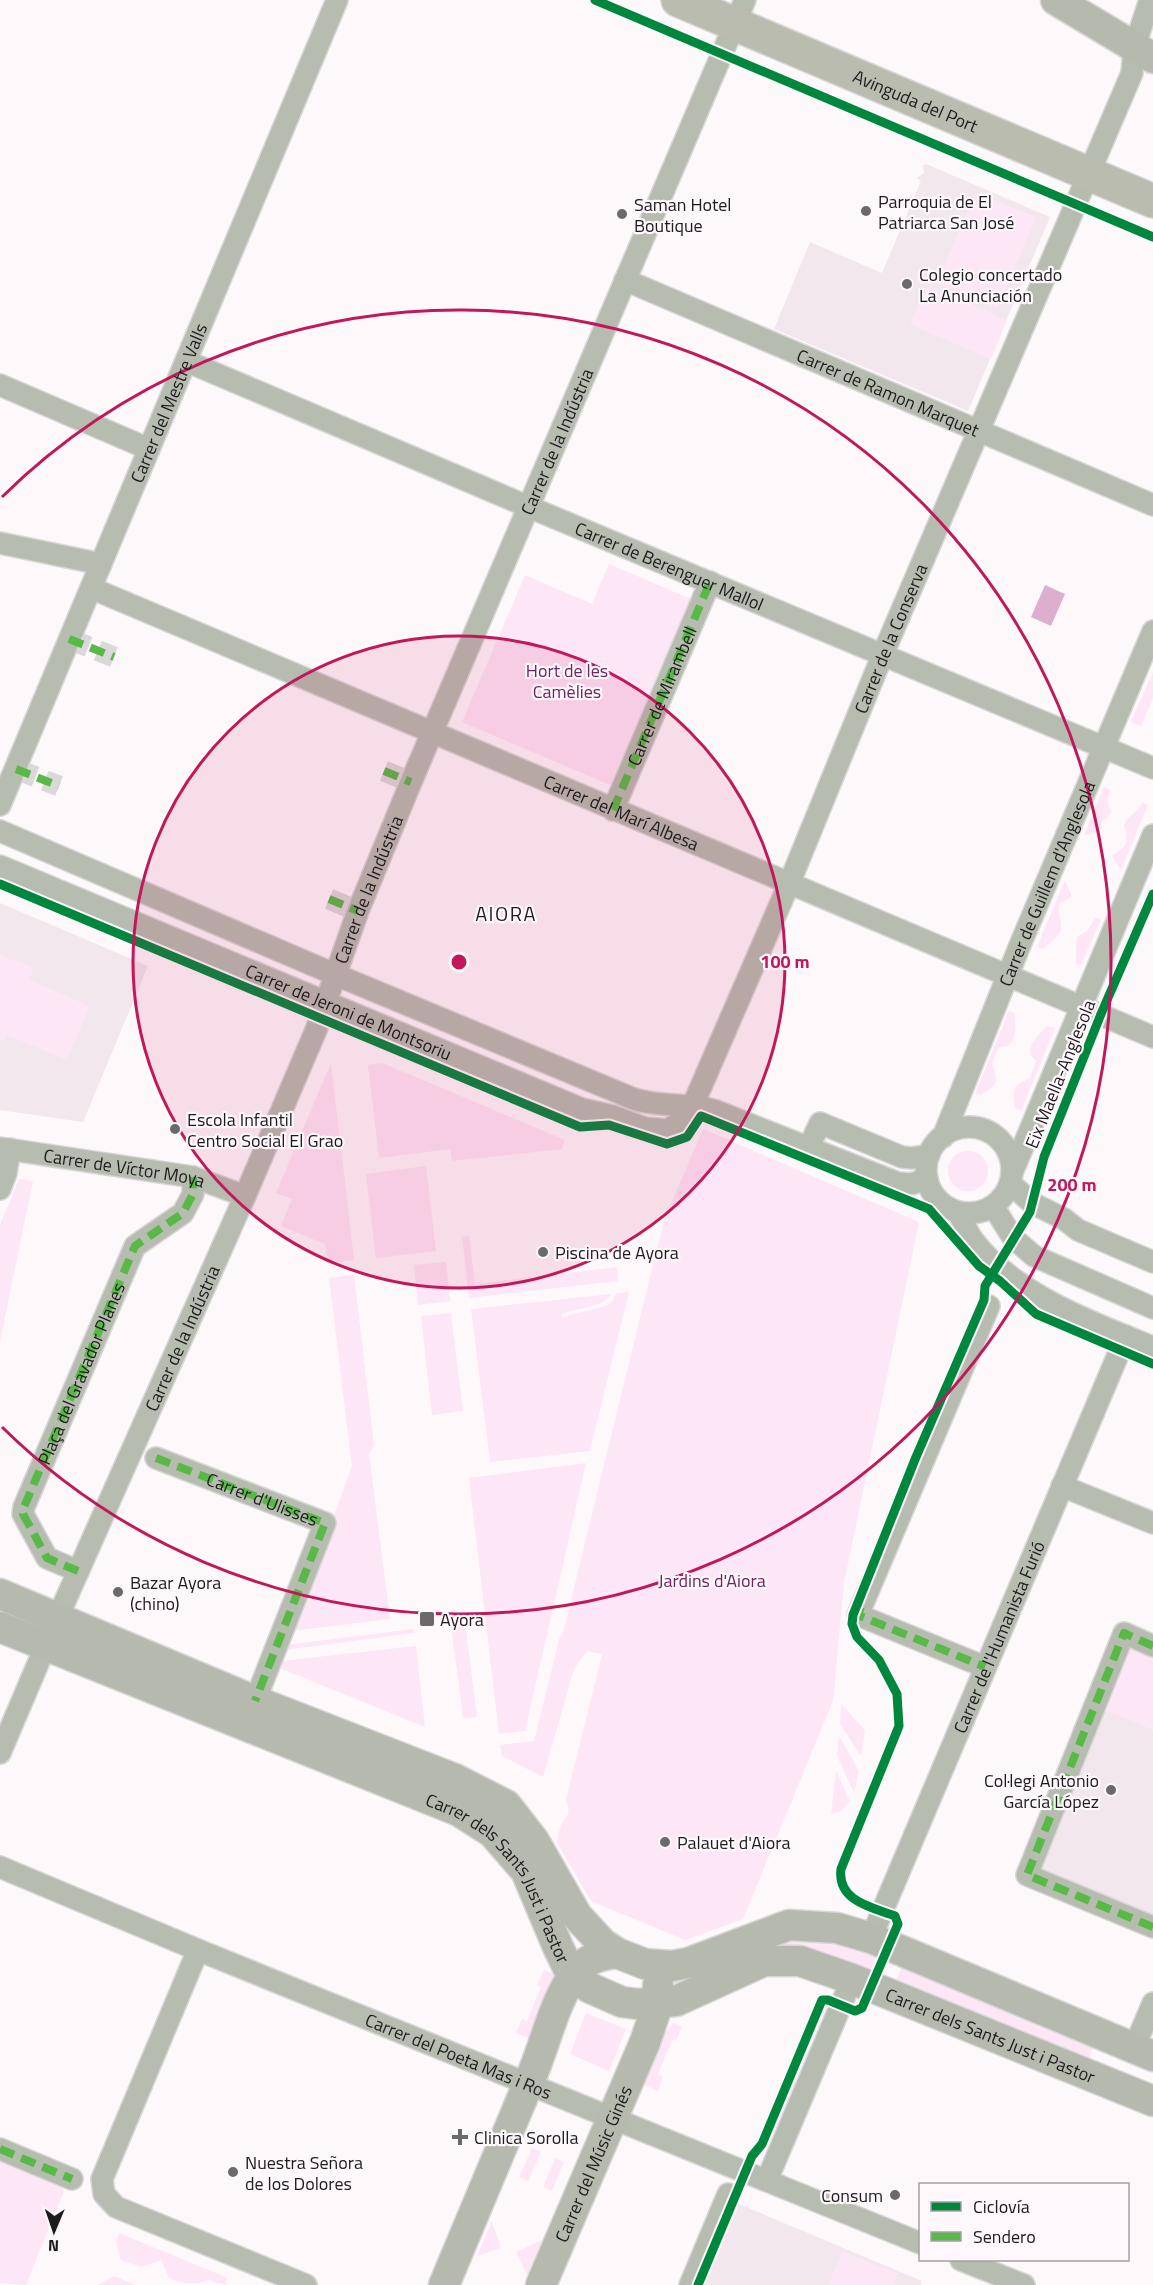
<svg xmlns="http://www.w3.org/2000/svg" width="1153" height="2285" font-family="'Titillium Web',sans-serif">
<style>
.built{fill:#f1e7ed}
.green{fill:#fde6f5}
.water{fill:#deaecf}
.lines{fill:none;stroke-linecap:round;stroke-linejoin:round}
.street-tunnel{stroke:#dcd8da;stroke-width:21;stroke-dasharray:21 10;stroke-linecap:butt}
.street-casing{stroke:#d8d6d7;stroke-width:24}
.secondary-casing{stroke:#d8d6d7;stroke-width:33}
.primary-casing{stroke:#d8d6d7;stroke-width:36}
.street{stroke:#b7bcb0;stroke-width:21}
.secondary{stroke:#b6baae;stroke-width:30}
.primary{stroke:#b9bcaf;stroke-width:33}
.quiet{stroke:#58b947;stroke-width:8;stroke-dasharray:15 8;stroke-linecap:butt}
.cycleway-casing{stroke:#fef8fc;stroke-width:13}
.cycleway{stroke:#00873e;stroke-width:9}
.ring{fill:none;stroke:#c2185b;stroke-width:3}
.poi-dot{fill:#6c696b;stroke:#fef8fc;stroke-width:2}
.labels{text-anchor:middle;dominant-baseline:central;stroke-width:4.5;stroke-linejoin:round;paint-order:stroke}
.street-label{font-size:18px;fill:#1e1b1d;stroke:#fef8fc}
.poi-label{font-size:18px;fill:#1e1b1d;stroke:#fef8fc;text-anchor:start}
.park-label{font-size:18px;fill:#70235e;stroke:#fef8fc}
.neighbourhood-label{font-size:20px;letter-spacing:1.5px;fill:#1e1b1d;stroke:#fef8fc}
.centre{fill:#c2185b;stroke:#fef8fc;stroke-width:3}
.ring-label{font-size:18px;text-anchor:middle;font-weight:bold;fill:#c2185b;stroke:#fef8fc;stroke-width:4.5;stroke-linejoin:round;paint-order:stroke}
</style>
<rect width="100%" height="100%" fill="#fdf9fb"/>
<g class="built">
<path d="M926,164L1050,217L968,411L774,329L810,242L882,273L921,181L917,178L924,173L923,165Z"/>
<path d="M0,903L148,966L83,1122L0,1110Z"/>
<path d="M1128,1644L1153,1654V1918L1036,1871Z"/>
<path d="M739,2204L922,2281L921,2285H705Z"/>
</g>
<g class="green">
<path d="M975,192L1036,217L998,308L937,283Z"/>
<path d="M927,285L1007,320L991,359L910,325Z"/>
<path d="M609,564L691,599L610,785L462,722L525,575L592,604Z"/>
<path d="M1153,672V698L1141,726L1131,722Z"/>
<path d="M1104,787L1111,790L1107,799L1111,812L1107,818L1101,822L1102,828L1096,833L1084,835Z"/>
<path d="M1142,803L1148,805L1121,870L1112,855C1128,847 1129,842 1124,825C1128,815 1137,813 1142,803Z"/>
<path d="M1065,880L1072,897L1059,904C1056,914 1066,927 1058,935C1054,940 1048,944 1043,949L1037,947Z"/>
<path d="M1095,918L1101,919L1081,965L1076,964V943L1077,937L1088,930Z"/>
<path d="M0,955L34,968L29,980L90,1006L67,1060L7,1035L4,1040L0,1039Z"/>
<path d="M1009,1010L1015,1014C1015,1028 1018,1048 999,1047L992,1063C999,1082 998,1083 981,1095L975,1094Z"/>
<path d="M1047,1026L1055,1028L1021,1111L1015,1108C1012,1089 1011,1087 1030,1078L1036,1061C1021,1050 1038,1036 1047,1026Z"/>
<path d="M331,1063L354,1260L328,1263L325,1244L281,1226L292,1199L276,1193Z"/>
<path d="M382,1063L565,1140L562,1149L452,1161L450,1149L379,1158L368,1065Z"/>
<path d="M703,1129L919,1222L844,1583L833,1701L743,1919L685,1940L591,1901L557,1843C558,1838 558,1833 560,1828C564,1815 573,1818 566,1800L602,1654L587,1651L574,1669L543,1777L502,1756L500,1745L534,1741L560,1636H562L565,1625L657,1248L665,1218Z"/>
<circle cx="968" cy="1171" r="20"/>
<path d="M426,1166L436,1251L376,1258L366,1174Z"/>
<path d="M19,1179L33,1181L0,1341V1225Z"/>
<path d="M469,1236L475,1284L617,1267L618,1281L469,1298L462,1237Z"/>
<path d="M446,1262L450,1301L418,1305L414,1265Z"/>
<path d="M354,1275L374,1445L369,1454L390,1619L292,1631L352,1466L329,1278Z"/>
<path d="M629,1292L590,1451L490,1462L471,1309L612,1294L602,1303L561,1314L562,1317L606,1306L611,1303L617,1293Z"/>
<path d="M451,1313L463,1411L432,1415L421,1316Z"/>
<path d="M586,1463L525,1731L499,1734L469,1478Z"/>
<path d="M465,1623L477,1717L463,1718L451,1625Z"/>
<path d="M413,1629L414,1633L285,1650L286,1645Z"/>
<path d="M1128,1644L1153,1654V1730L1102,1709Z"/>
<path d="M416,1646L425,1727L282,1669L281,1661Z"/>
<path d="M841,1704L865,1730L861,1756L840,1724Z"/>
<path d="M839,1736L859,1771L854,1793L837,1756Z"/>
<path d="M836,1771L850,1801L841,1811L831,1814Z"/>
<path d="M809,1934L878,1952L869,1975L845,1965L675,1985V1980L716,1964Z"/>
<path d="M903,1964L1095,2042L1087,2063L894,1985Z"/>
<path d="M544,1970L553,1974L551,1990L532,2039L516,2033L522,2019L527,2021L541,1987L537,1985Z"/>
<path d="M586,2013L626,2029L609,2071L570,2054Z"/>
<path d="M673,2023L682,2026L676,2041L672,2040L658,2074L663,2077L658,2091L642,2084L663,2035Z"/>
<path d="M532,2148L541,2152L528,2181L519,2177Z"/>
<path d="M555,2158L564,2162L552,2191L543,2187Z"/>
<path d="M0,2159L61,2185L64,2191L26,2285L0,2283Z"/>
<path d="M492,2221L501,2248L477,2256Z"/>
<path d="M119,2233L228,2278L225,2285L209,2280C194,2285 184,2284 169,2278L161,2260L141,2267L121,2260L116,2242Z"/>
<path d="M542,2240L527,2275L516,2252Z"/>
<path d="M842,2251L898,2274L894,2285H828Z"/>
<path d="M114,2276L133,2284V2285H98Z"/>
</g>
<path class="water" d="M1045,585L1065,594L1051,626L1031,617Z"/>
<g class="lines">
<g class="street-tunnel">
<path d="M69,639L114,657"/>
<path d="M16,769L59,786"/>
<path d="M384,771L411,782"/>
<path d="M329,899L358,911"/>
</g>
<defs>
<g id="street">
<path id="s1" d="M625,280L1153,505"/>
<path id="s2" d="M186,361L529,507L1153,768"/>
<path d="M0,385L149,449"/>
<path d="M0,543L101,564"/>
<path id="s3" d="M91,588L1153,1037"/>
<path id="s4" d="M0,805L337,0"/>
<path d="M613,810L710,582"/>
<path d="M0,831L334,974L634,1099C661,1108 689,1102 716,1111L898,1183L911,1184L927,1179"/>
<path id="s5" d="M0,866L582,1109L613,1116L645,1128L668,1130L679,1122L693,1105L789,884L883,654L1132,73L1134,48L1150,0"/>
<circle cx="969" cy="1170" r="43"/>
<path id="s6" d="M943,1137L1020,945L1153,631"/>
<path d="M809,1147L820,1123L902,1157L912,1158L929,1155"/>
<path id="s7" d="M0,1148L193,1177L245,1196"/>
<path d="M1012,1173L1153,835"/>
<path d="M1010,1183L1032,1203L1064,1219L1078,1230L1153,1262"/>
<path d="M0,1189L6,1173L10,1149"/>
<path d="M993,1206L1013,1238L1034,1256L1153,1308"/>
<path d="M958,1212C963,1221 967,1232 973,1240C1014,1294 1092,1323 1153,1347"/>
<path id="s8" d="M156,1458L325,1523L255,1701"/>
<path d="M1062,1486L1153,1523"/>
<path id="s9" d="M78,1571L47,1558L23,1514L24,1507L135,1246L183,1213L193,1194V1177"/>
<path d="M1153,1646L1124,1633L1027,1875L1153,1927"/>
<path d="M985,1667L858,1615L989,1306"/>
<path id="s10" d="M0,1753L57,1619L245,1196L316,1030L358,911L411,782L745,0"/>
<path id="s11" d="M0,1867L198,1950L920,2243"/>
<path id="s12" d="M871,1938L1126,1336"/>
<path d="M198,1950L102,2179L104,2194L116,2207L306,2285"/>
<path d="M1134,2048L1153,2003"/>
<path d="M0,2149L72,2179"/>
<path d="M767,2180L852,1979"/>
<path d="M961,2260L1024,2285"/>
<path d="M690,2285L728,2194"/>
</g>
<g id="secondary">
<path d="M1056,0L1153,58"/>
<path d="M0,1594L255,1701L455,1779L506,1805L534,1841L577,1916L603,1944L617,1953L645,1964L672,1966L688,1963L789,1925L837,1928L871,1938L1153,2056"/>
<path id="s13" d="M0,1627L459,1811L492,1832L526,1871L558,1947L572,1976L590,1988L622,2002L638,2004L676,2001L764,1961H800L852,1979L1153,2101"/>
<path d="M444,2285C474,2213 504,2142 534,2070C546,2040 554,2005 572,1977C583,1960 598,1955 617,1953"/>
<path id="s14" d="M541,2285L645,2042L658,2004V1985"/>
</g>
<g id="primary">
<path id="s15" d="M678,0L1153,201"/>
</g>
</defs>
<use href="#street" class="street-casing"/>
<use href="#secondary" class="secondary-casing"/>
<use href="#primary" class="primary-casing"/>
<use href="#street" class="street"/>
<use href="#secondary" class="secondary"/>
<use href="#primary" class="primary"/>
<g class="quiet">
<path d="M69,639L114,657"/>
<path d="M16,769L59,786"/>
<path d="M384,771L411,782"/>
<path id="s16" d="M613,810L710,582"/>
<path d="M329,899L358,911"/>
<path d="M156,1458L325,1523L255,1701"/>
<path d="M78,1571L47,1558L23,1514L24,1507L135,1246L183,1213L193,1194V1177"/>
<path d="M861,1607L858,1615L985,1667"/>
<path d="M1153,1646L1124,1633L1027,1875L1153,1927"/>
<path d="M0,2149L72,2179"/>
</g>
<defs>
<g id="cycleway">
<path d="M595,0L1153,237"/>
<path d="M0,884L580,1127L609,1125L667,1144L687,1137L701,1116L929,1209L979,1266L1000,1281L1036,1314L1153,1364"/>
<path d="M698,2285L752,2156L762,2144L822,2000H828L855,2011L862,2008L898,1924L895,1916C871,1907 837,1901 841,1869L899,1726L897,1694L879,1660L857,1637L852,1624L853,1615L916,1457L984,1300L985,1286L1030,1212L1044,1157L1101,1014L1153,894"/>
</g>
</defs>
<use href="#cycleway" class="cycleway-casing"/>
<use href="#cycleway" class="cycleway"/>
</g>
<circle cx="459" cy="962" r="326" fill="#c2185b" fill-opacity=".12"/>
<g class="ring">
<circle cx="459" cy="962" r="326"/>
<path d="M2 497A652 652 0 1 1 2 1427"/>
</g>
<g class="poi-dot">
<circle cx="866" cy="211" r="6"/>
<circle cx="622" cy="214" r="6"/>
<circle cx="907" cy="284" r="6"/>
<circle cx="175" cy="1129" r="6"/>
<circle cx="543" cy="1252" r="6"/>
<circle cx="118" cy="1592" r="6"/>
<rect x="419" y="1611" width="16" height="16" rx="3"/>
<circle cx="1111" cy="1790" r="6"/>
<circle cx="665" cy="1842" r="6"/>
<path d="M457 2128h6v6h6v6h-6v6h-6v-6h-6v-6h6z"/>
<circle cx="233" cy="2172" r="6"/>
<circle cx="895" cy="2195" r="6"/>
</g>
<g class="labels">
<g class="street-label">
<text stroke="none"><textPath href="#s15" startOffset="258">Avinguda del Port</textPath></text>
<text stroke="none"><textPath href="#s1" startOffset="286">Carrer de Ramon Marquet</textPath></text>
<text stroke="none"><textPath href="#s4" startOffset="436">Carrer del Mestre Valls</textPath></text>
<text stroke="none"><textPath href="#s10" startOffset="1425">Carrer de la Indústria</textPath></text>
<text stroke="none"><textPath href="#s2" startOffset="525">Carrer de Berenguer Mallol</textPath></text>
<text stroke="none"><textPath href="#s5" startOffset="1262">Carrer de la Conserva</textPath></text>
<text stroke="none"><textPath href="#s16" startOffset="124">Carrer de Mirambell</textPath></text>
<text stroke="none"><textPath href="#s3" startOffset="576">Carrer del Marí Albesa</textPath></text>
<text stroke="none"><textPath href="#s6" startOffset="274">Carrer de Guillem d'Anglesola</textPath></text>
<text stroke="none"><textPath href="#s10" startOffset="939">Carrer de la Indústria</textPath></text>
<text stroke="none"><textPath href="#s5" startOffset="378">Carrer de Jeroni de Montsoriu</textPath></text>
<text transform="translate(1060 1074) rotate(-68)">Eix Maella-Anglesola</text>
<text stroke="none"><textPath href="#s7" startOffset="126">Carrer de Víctor Moya</textPath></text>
<text stroke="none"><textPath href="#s10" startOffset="453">Carrer de la Indústria</textPath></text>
<text stroke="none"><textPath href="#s9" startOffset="236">Plaça del Gravador Planes</textPath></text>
<text stroke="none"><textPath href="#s8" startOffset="114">Carrer d'Ulisses</textPath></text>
<text stroke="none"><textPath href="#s12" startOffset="327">Carrer de l'Humanista Furió</textPath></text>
<text stroke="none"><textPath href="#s13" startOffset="572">Carrer dels Sants Just i Pastor</textPath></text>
<text stroke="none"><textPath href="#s13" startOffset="1148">Carrer dels Sants Just i Pastor</textPath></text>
<text stroke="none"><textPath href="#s11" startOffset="496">Carrer del Poeta Mas i Ros</textPath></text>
<text stroke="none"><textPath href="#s14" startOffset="132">Carrer del Músic Ginés</textPath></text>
</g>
<g class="poi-label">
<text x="878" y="201">Parroquia de El<tspan x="878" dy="21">Patriarca San José</tspan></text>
<text x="634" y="204">Saman Hotel<tspan x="634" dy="21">Boutique</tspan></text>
<text x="919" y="274">Colegio concertado<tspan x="919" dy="21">La Anunciación</tspan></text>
<text x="187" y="1119">Escola Infantil<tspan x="187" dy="21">Centro Social El Grao</tspan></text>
<text x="555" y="1252">Piscina de Ayora</text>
<text x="130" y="1582">Bazar Ayora<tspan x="130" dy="21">(chino)</tspan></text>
<text x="440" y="1619">Ayora</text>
<text x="1099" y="1780" text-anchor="end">Col·legi Antonio<tspan x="1099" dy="21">García López</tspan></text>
<text x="677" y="1842">Palauet d'Aiora</text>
<text x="474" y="2137">Clinica Sorolla</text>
<text x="245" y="2162">Nuestra Señora<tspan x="245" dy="21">de los Dolores</tspan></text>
<text x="883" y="2195" text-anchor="end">Consum</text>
</g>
<g class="park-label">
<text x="567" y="670">Hort de les<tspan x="567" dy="21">Camèlies</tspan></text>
<text x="712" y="1580">Jardins d'Aiora</text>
</g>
<g class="neighbourhood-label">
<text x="506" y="913">AIORA</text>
</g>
</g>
<circle cx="459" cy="962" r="9" class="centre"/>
<g class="ring-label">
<text x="785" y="968">100 m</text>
<text x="1072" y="1191">200 m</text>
</g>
<rect x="919" y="2183" width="210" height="78" fill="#fef8fc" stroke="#a4a0a3" stroke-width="1.5"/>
<rect x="931" y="2202" width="30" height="9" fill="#00873e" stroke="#a4a0a3" stroke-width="1.5"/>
<text x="973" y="2213" font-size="18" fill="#1e1b1d">Ciclovía</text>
<rect x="931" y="2232" width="30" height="9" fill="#58b947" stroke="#a4a0a3" stroke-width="1.5"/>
<text x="973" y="2243" font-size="18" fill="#1e1b1d">Sendero</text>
<g transform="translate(54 2231) rotate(182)" stroke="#fef8fc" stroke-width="4.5" paint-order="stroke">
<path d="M0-4.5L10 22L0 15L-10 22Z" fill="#1e1b1d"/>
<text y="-9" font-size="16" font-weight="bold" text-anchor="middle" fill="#1e1b1d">N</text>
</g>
</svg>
